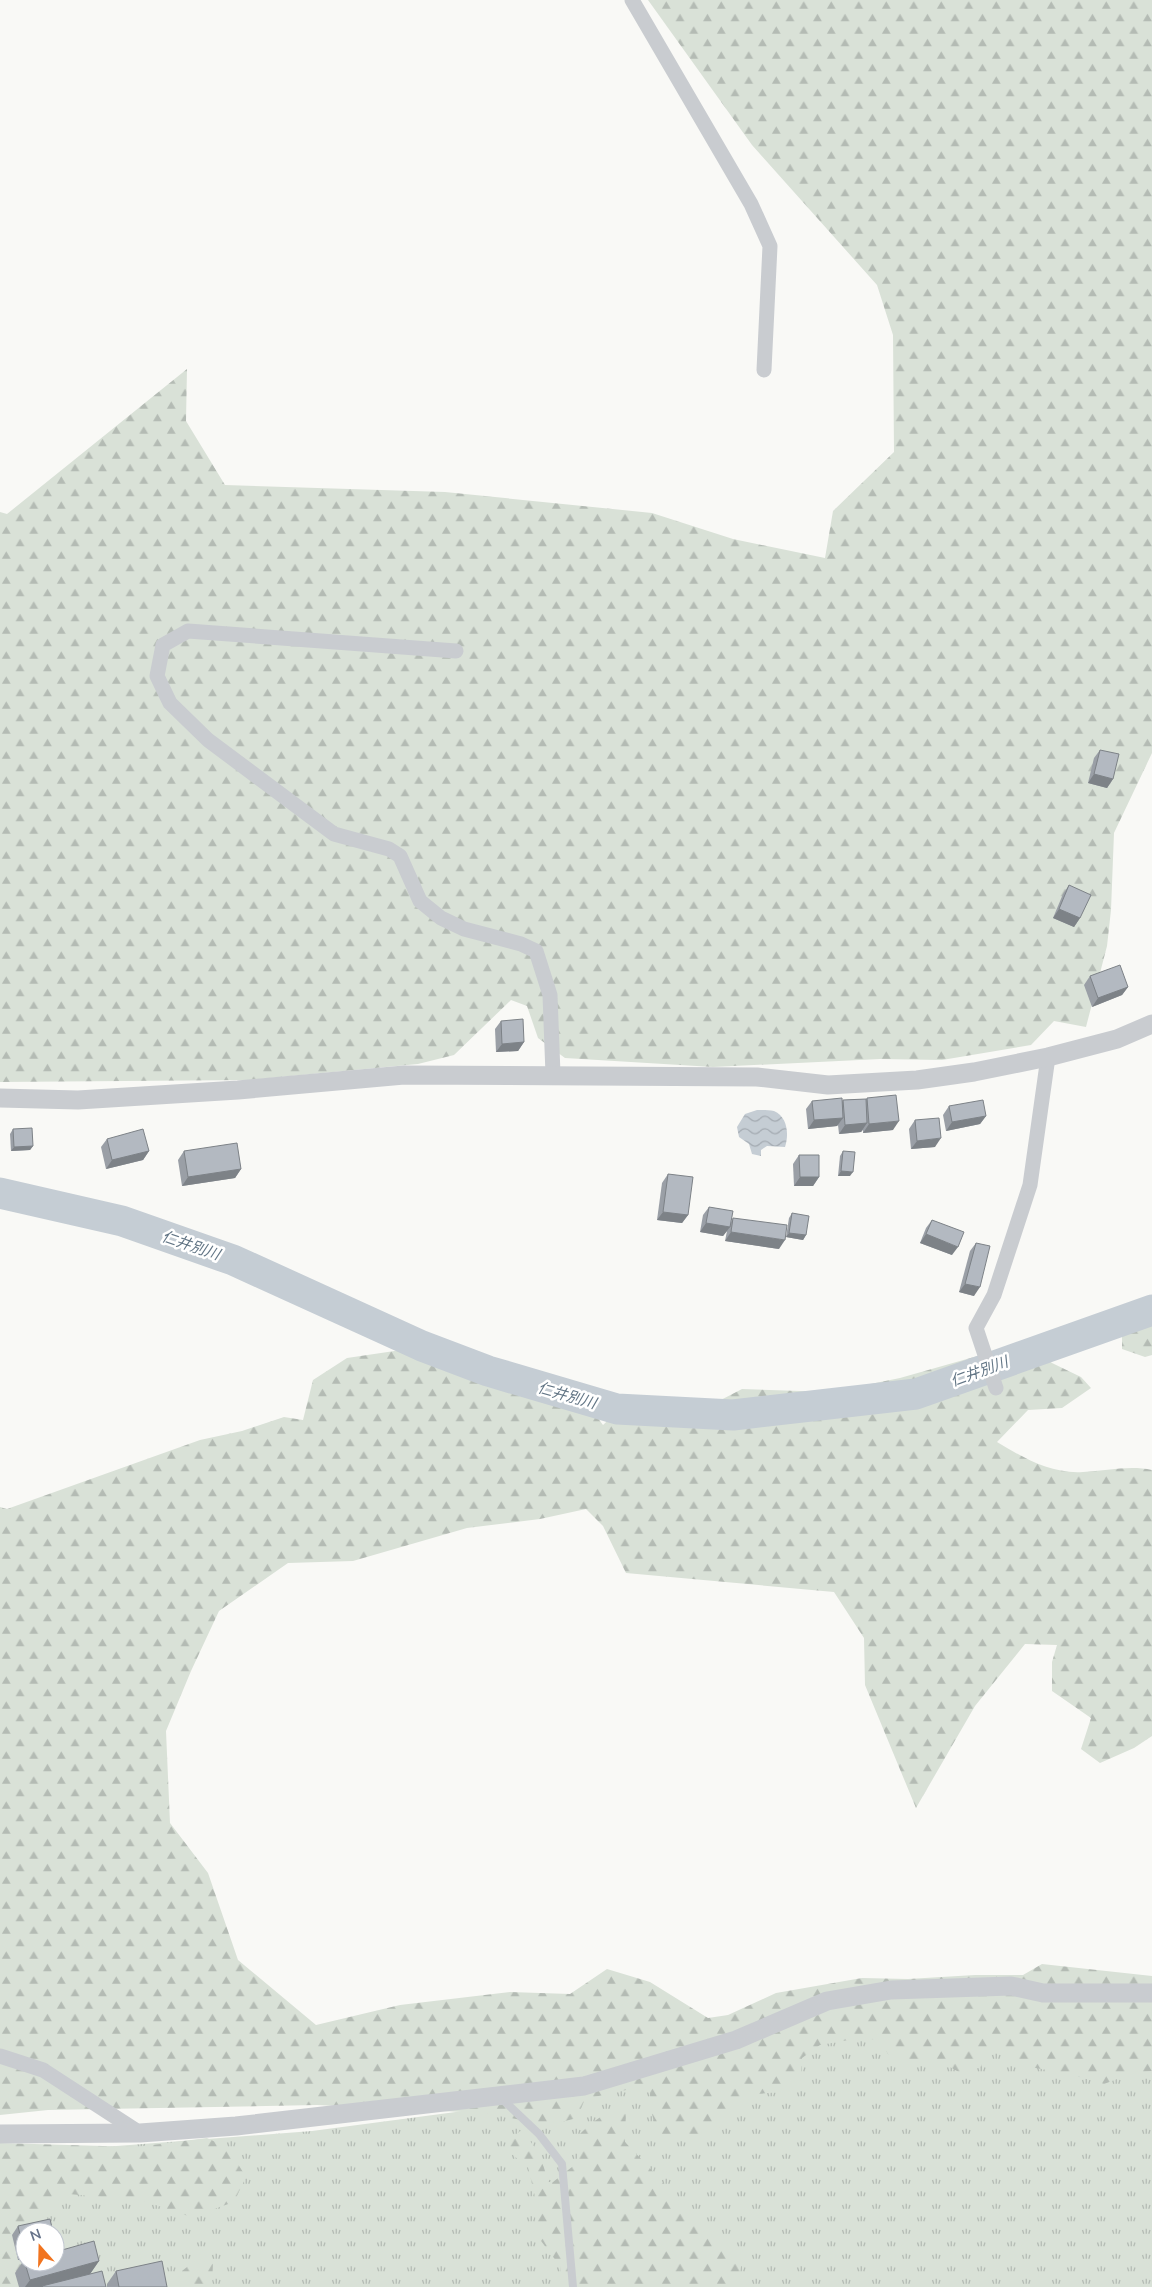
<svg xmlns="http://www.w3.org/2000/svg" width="1152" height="2287" font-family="Mulish,'Noto Sans JP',sans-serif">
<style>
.grass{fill:url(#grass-tufts);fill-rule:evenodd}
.forest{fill:url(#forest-firs)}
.water{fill:url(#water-waves)}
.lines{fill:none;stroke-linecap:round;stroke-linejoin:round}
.river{stroke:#c5cdd4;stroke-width:31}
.service{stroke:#c9ccd0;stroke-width:8}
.minor{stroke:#c9ccd0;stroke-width:15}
.tertiary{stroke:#c9ccd0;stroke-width:19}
.wall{fill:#9a9fa6}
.shaded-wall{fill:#7d8287}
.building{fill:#b3b9c1;stroke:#7d8287}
.labels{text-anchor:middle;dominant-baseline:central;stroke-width:5;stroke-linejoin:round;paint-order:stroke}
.water-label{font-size:15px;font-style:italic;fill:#627585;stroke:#fff}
</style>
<defs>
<pattern id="grass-tufts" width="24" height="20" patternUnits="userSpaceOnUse" patternTransform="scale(1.25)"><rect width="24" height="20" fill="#d9e1d7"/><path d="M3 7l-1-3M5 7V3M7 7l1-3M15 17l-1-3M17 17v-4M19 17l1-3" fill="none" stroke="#b4bbb4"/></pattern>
<pattern id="forest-firs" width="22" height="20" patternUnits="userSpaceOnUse" patternTransform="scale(1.25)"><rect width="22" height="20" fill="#d9e1d7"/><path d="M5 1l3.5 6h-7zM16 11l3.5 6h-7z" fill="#b4bbb4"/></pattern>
<pattern id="water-waves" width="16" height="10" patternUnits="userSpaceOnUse" patternTransform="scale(1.25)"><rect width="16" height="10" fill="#c5cdd4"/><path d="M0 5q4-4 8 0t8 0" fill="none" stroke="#a4abb2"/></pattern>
</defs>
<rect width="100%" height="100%" fill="#f9f9f6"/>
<path class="grass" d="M1152,2014V2287H0V2155L312,2131L486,2108L835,2020ZM25,2232H55V2262H25Z"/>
<g class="forest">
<path d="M648,0H1152V753L1114,833L1111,910L1107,946L1086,1027L1054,1021L1031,1045L942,1060L880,1059L713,1067L565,1058L538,1038L527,1006L511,1000L454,1055L418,1064L250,1080L0,1082V512L7,514L187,369L186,421L225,485L445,492L652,513L733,539L825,558L833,511L894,452L893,335L877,285L752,145Z"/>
<path d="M1152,1320V1355L1145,1357L1122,1349V1332Z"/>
<path d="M1023,1343L1052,1363L1081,1377L1091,1388L1062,1408L1028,1410L997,1442C1024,1458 1050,1474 1083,1472C1106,1471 1129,1465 1152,1470V1736L1134,1748L1100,1763L1081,1749L1091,1718L1052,1691V1662L1057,1645L1025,1644L975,1706L916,1808L865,1685L864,1638L834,1592L626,1573L603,1526L586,1509L540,1519L467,1528L353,1561L288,1563L219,1611L191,1671L166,1731L170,1823L208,1873L238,1960L316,2025L400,2005L510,1992L570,1994L607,1969L650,1982L708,2018L728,2015L776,1993L862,1978L908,1979L975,1975H1023L1042,1964L1152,1976V2071L1133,2073L1104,2084L1069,2074L1019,2065L1004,2047L990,2042L981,2067L962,2074C938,2059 929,2055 901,2062L888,2054L879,2039L849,2040L820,2045L802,2058L801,2080L782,2092L757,2094L737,2101L718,2130L697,2138L678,2131L672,2141L658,2138L652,2114L649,2085L585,2099L577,2118L549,2125L483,2113L317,2105L48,2110L0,2115V1507L7,1509L200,1440L242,1431L284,1417L303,1420L313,1380L347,1358L408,1349L524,1396L597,1417L603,1425L634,1395L715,1403L742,1389L831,1392L900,1378Z"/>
<path d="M626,2108L625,2142L659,2178L677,2204L723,2241L742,2261L737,2287H664L655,2285L653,2287H563L560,2266L535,2233L536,2201L528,2167L514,2156L507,2144L520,2131C536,2144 543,2161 548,2182H553L577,2163L578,2136C592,2122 606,2110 626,2108Z"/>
<path d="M207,2138L228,2148L246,2177L234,2202L191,2217L144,2201L69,2194L26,2221L25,2262L38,2287H0V2143L137,2147Z"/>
<path d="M197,2259L213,2262L212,2287H185L181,2282L182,2271Z"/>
</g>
<path class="water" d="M757,1110C762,1110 769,1110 774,1111C788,1117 789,1135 785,1147L767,1146L761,1150V1156L752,1154L749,1144L739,1137L737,1127L745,1114Z"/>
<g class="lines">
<path class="river" d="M0,1193L122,1221L233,1260L422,1346L488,1371L617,1409L733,1415L916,1394L1152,1310"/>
<path class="service" d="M501,2098L539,2134L562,2164L573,2287"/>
<g class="minor">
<path d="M632,0L751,204L770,246L764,370"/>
<path d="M456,651L188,631L163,645L157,676L170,703L208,740L334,834L389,849L400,856L420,901L441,918L464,929L521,944L536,951L550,995L553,1074"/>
<path d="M996,1388L976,1328L994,1295L1030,1185L1048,1057"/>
<path d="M0,2056L43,2070L140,2133"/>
</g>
<g class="tertiary">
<path d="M0,1098L78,1100L238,1090L404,1075L757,1077L828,1085L917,1080L974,1072L1048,1057L1117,1039L1152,1024"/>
<path d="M0,2134L140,2133L236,2126L584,2086L736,2040L827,2001L891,1990L1011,1986L1043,1993H1152"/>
</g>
</g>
<g class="wall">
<path d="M1100,750L1113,779L1107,788L1088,783L1094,758Z"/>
<path d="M1069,885L1080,918L1074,927L1053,918L1063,894Z"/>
<path d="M1090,976L1128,987L1122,995L1092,1007L1084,985Z"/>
<path d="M501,1021L524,1042L518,1051L496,1052L495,1029Z"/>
<path d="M867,1098L893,1130L863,1133V1130L861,1132L839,1134L838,1125L837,1126L808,1129L806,1109L812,1101L842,1102L843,1100L866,1099Z"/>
<path d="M949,1106L986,1116L980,1124L946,1131L943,1115Z"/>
<path d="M915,1120L935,1147L911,1149L909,1129Z"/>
<path d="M13,1129L33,1146L30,1150L11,1151L10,1134Z"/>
<path d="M107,1139L149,1151L143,1160L106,1169L101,1147Z"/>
<path d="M184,1151L241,1169L235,1178L182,1186L178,1160Z"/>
<path d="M843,1151L850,1176H838L840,1156Z"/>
<path d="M799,1155L819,1177L813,1186H794L793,1164Z"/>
<path d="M668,1174L688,1215L682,1223L657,1220L662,1183Z"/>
<path d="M709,1207L731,1222L733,1218L779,1249L725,1241L727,1231L723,1236L700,1232L703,1215Z"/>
<path d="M792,1213L806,1235L803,1240L786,1237L789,1218Z"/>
<path d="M932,1220L952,1255L920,1243L926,1228Z"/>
<path d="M976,1243L974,1296L959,1292L970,1251Z"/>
<path d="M18,2226L25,2232V2259L18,2260L12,2235Z"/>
<path d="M24,2260L99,2261L90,2274L106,2287H19L15,2273Z"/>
<path d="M116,2271L167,2287H107V2284Z"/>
</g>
<g class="shaded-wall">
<path d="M1094,774L1113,779L1107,788L1088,783Z"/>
<path d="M1059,909L1080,918L1074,927L1053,918Z"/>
<path d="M1128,987L1122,995L1092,1007L1098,998Z"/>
<path d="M524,1042L518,1051L496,1052L502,1044Z"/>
<path d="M986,1116L980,1124L946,1131L952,1122Z"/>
<path d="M843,1118L837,1126L808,1129L814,1120Z"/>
<path d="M899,1121L893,1130L863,1133L869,1124Z"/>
<path d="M867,1123L861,1132L839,1134L845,1125Z"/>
<path d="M941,1138L935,1147L911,1149L917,1141Z"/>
<path d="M33,1146L30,1150L11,1151L14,1147Z"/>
<path d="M149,1151L143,1160L106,1169L112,1160Z"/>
<path d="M241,1169L235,1178L182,1186L188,1177Z"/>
<path d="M841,1171L853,1172L850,1176H838Z"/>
<path d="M800,1177H819L813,1186H794Z"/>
<path d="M663,1212L688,1215L682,1223L657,1220Z"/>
<path d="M706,1223L730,1227L723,1236L700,1232Z"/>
<path d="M731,1232L785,1240L779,1249L725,1241Z"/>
<path d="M789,1233L806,1235L803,1240L786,1237Z"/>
<path d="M926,1234L958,1247L952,1255L920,1243Z"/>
<path d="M965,1284L980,1287L974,1296L959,1292Z"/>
<path d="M24,2252H25V2259L18,2260Z"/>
<path d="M99,2261L90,2274L42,2286V2287H25L30,2280Z"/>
</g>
<g class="building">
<path d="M1100,750L1119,754L1113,779L1094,774Z"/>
<path d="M1069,885L1091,895L1080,918L1059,909Z"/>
<path d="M1120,965L1128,987L1098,998L1090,976Z"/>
<path d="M523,1019L524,1042L502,1044L501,1021Z"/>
<path d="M896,1095L899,1121L869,1124L867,1098Z"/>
<path d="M842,1098L843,1118L814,1120L812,1101Z"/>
<path d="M866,1099L867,1123L845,1125L843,1100Z"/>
<path d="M983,1100L986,1116L952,1122L949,1106Z"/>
<path d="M939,1118L941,1138L917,1141L915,1120Z"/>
<path d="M32,1128L33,1146L14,1147L13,1129Z"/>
<path d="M143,1129L149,1151L112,1160L107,1139Z"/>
<path d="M237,1143L241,1169L188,1177L184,1151Z"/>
<path d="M843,1151L855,1152L853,1172L841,1171Z"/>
<path d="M799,1155H819V1177H800Z"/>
<path d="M668,1174L693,1177L688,1215L663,1212Z"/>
<path d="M709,1207L733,1211L730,1227L706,1223Z"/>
<path d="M792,1213L809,1216L806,1235L789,1233Z"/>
<path d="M733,1218L787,1225L785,1240L731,1232Z"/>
<path d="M932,1220L964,1232L958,1247L926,1234Z"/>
<path d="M976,1243L990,1246L980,1287L965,1284Z"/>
<path d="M50,2219L53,2232H25V2252H24L18,2226Z"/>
<path d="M94,2241L99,2261L30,2280L24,2260H25V2262H55V2252Z"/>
<path d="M162,2261L167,2287H119L116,2271Z"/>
<path d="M102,2271L106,2287H43L42,2286Z"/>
</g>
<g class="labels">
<g class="water-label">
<text transform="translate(191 1245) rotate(19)">仁井別川</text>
<text transform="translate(979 1371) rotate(-20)">仁井別川</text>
<text transform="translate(567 1395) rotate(16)">仁井別川</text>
</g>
</g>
<g transform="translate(40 2247) rotate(340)"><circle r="24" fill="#ffffff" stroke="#c2c7d0"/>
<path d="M0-4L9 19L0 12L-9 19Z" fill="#f1741f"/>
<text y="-8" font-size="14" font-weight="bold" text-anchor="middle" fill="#66738a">N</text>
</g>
</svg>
